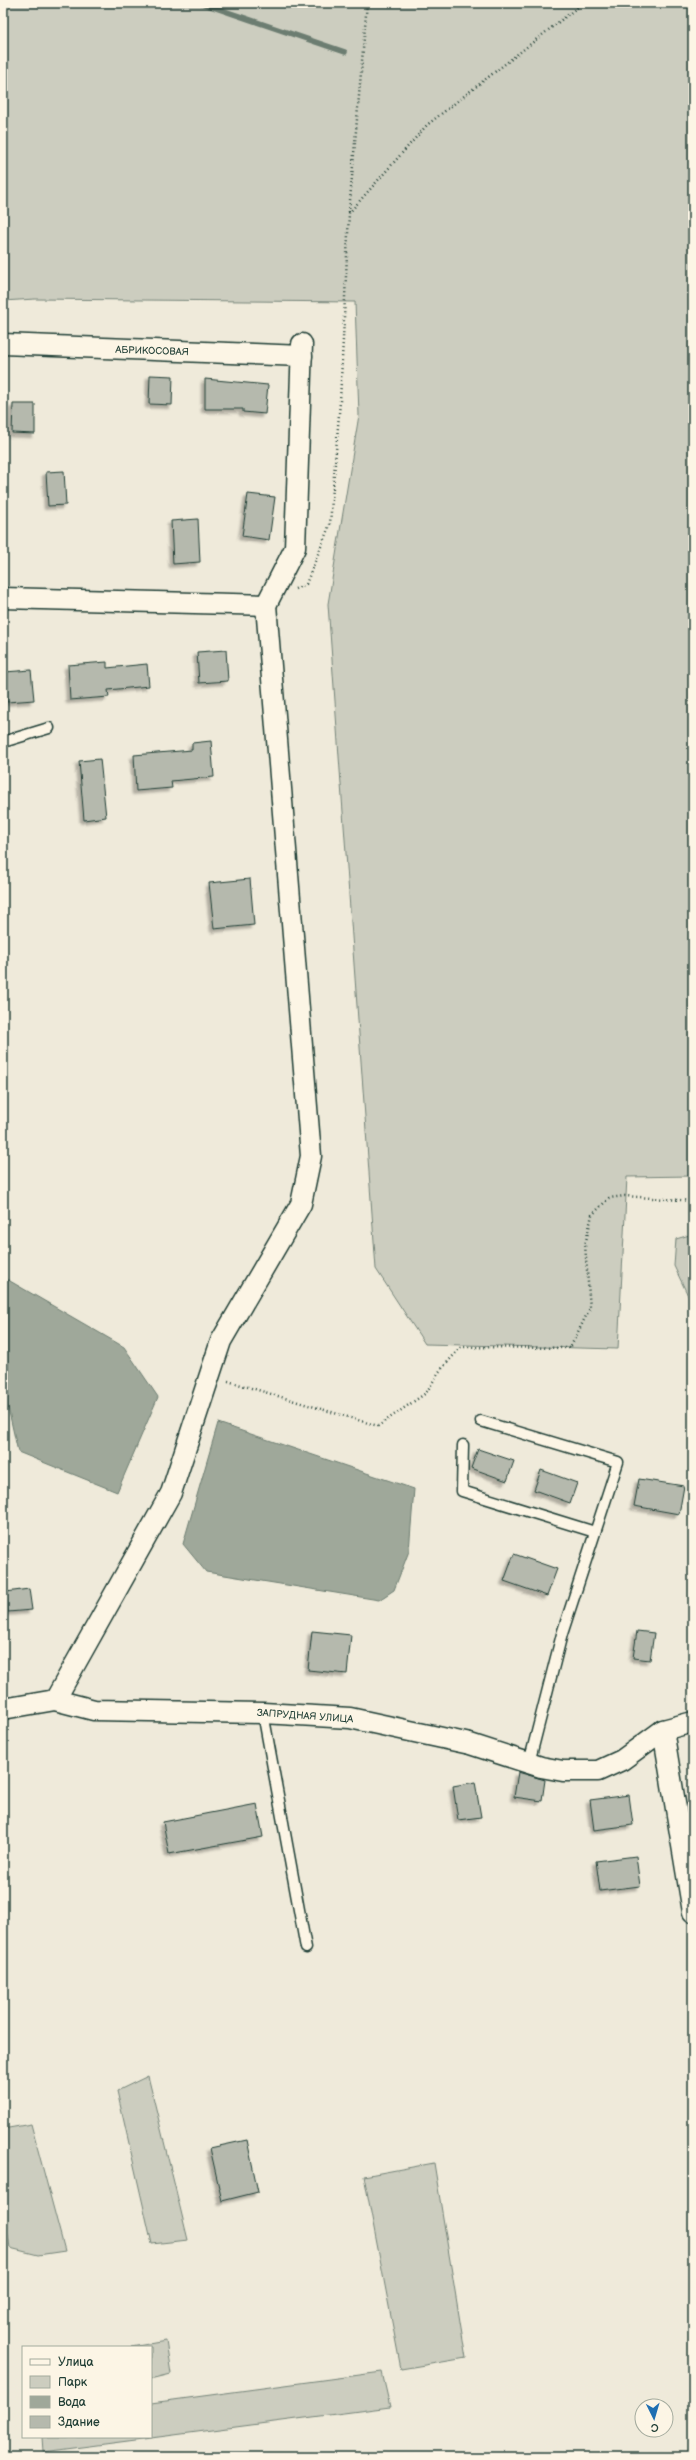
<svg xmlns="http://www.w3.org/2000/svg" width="696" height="2460" font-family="'Balsamiq Sans',sans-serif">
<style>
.green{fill:#cccdbf;stroke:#76857a}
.water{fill:#9fa89a;stroke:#6c7d71}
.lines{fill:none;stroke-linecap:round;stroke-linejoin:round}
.stream{stroke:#6c7d71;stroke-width:5.5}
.building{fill:#b5b9ad;stroke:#1f3d34;filter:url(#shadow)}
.service-casing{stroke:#1f3d34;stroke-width:13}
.minor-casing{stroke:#1f3d34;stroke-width:23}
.path{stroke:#1f3d34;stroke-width:2.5;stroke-dasharray:1 3;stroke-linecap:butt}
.service{stroke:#fcf5e5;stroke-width:10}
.minor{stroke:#fcf5e5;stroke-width:20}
.labels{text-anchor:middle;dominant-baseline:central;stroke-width:3.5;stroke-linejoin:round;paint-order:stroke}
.street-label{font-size:10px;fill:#1f3d34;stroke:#fcf5e5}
</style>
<defs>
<filter id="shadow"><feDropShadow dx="-3.5" dy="3.5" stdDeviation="1" flood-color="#0004"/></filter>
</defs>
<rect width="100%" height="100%" fill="#efeada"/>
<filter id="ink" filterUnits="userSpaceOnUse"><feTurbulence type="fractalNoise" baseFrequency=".025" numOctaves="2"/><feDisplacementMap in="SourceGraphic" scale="8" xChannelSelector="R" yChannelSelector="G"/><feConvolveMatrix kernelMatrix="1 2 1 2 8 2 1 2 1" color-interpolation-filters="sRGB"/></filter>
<g filter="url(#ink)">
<g class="green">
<path d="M3,3H693V1176L627,1177L618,1349L425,1344L376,1269L328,604L359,415L355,302L35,299L3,301Z"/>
<path d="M693,1234V1306L674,1266L676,1239Z"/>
<path d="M148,2076L188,2240L152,2244L117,2091Z"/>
<path d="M31,2124L65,2251L38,2255L10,2248L3,2203V2129Z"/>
<path d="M434,2163L466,2358L401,2369L364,2176Z"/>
<path d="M166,2341L171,2374L151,2379V2347H131Z"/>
<path d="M382,2372L390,2407L43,2452L42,2437H151V2403Z"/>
</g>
<g class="water">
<path d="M3,1277L124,1347L158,1397L117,1492L18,1452L3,1385Z"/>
<path d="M218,1423L414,1489L409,1551L394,1590L379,1600L206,1572L183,1544Z"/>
</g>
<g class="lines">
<path class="stream" d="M201,3L345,52"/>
</g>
<g class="building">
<path d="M150,375L173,376L172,405L149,404Z"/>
<path d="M205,379L268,385L265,414L243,412V409H205Z"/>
<path d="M13,404H35V434L12,433Z"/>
<path d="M64,471L66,505L48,506L46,472Z"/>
<path d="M248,494L275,497L269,540L242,536Z"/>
<path d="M198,519L200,562L173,564L171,521Z"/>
<path d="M226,650L228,681L199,683L197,652Z"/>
<path d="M107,662V668L147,664L149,686L108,690L109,697L70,700L68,665Z"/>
<path d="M31,670L34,700L7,702L5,672Z"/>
<path d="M211,741L214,777L171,781L172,788L136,791L134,755L192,750V743Z"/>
<path d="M100,759L106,817L84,820L79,761Z"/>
<path d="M250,879L254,925L214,929L209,883Z"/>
<path d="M478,1449L514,1461L507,1481L471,1468Z"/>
<path d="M541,1470L577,1483L570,1503L534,1490Z"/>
<path d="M639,1479L684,1486L679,1514L634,1506Z"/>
<path d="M514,1554L557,1569L547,1596L504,1581Z"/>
<path d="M29,1589L32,1610L8,1612L6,1592Z"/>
<path d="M312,1631L351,1635L347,1674L308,1670Z"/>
<path d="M637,1631L654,1633L650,1660L633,1658Z"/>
<path d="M518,1772L545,1780L542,1801L514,1797Z"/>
<path d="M475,1782L481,1817L458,1820L453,1786Z"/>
<path d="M629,1795L633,1825L594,1830L590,1800Z"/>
<path d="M257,1804L263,1837L169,1854L163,1822Z"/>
<path d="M636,1856L640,1886L600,1891L596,1861Z"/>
<path d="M247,2140L258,2192L222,2201L210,2148Z"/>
</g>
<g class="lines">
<defs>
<g id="service">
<path d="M3,742L49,728"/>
<path d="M481,1421L618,1462L562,1634L529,1763"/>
<path d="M463,1445L462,1491L595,1532"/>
<path d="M263,1713L306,1948"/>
</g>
<g id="minor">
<path d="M3,344L302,356"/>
<path d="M3,598L266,605L311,1156L301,1204L221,1341L171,1493L55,1700"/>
<path d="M266,605L295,548L302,344"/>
<path d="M3,1709L55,1700L94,1710L263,1713L350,1718L470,1744L541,1767L563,1771H598L622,1760L663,1730L693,1722"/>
<path d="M663,1730L693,1912"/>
</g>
</defs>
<use href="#service" class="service-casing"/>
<use href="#minor" class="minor-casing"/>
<g class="path">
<path d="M349,212L367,3"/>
<path d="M295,589L306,584L330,524L340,402L349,213L427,125L583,3"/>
<path d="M228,1381L378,1426L426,1393L439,1372L461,1347L570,1348L590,1308L585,1245L592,1215L609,1198L625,1196L693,1201"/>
</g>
<use href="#service" class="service"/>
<use href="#minor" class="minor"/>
</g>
</g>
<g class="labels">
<g class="street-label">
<text transform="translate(152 351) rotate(2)">АБРИКОСОВАЯ</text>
<text transform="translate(305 1716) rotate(4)">ЗАПРУДНАЯ УЛИЦА</text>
</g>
</g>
<rect width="696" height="2460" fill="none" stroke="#fcf5e5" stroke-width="16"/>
<rect x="8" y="8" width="680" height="2444" fill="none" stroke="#1f3d34" stroke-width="1.5" filter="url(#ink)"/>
<rect x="22" y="2346" width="130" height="92" fill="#fcf5e5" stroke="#a4ab9e"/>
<rect x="30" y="2359" width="20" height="6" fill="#fcf5e5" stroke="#a4ab9e"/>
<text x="58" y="2366" font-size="12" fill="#1f3d34">Улица</text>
<rect x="30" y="2376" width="20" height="12" fill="#cccdbf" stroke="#a4ab9e"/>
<text x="58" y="2386" font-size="12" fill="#1f3d34">Парк</text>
<rect x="30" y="2396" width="20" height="12" fill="#9fa89a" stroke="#a4ab9e"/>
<text x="58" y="2406" font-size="12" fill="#1f3d34">Вода</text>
<rect x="30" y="2416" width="20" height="12" fill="#b5b9ad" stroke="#a4ab9e"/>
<text x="58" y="2426" font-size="12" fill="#1f3d34">Здание</text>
<g transform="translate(654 2418) rotate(175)"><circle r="19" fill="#fcf5e5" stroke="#a4ab9e"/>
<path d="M0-3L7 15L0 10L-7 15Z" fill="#1f6fb2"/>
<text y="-6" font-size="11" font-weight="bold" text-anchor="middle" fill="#1f3d34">С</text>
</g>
</svg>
